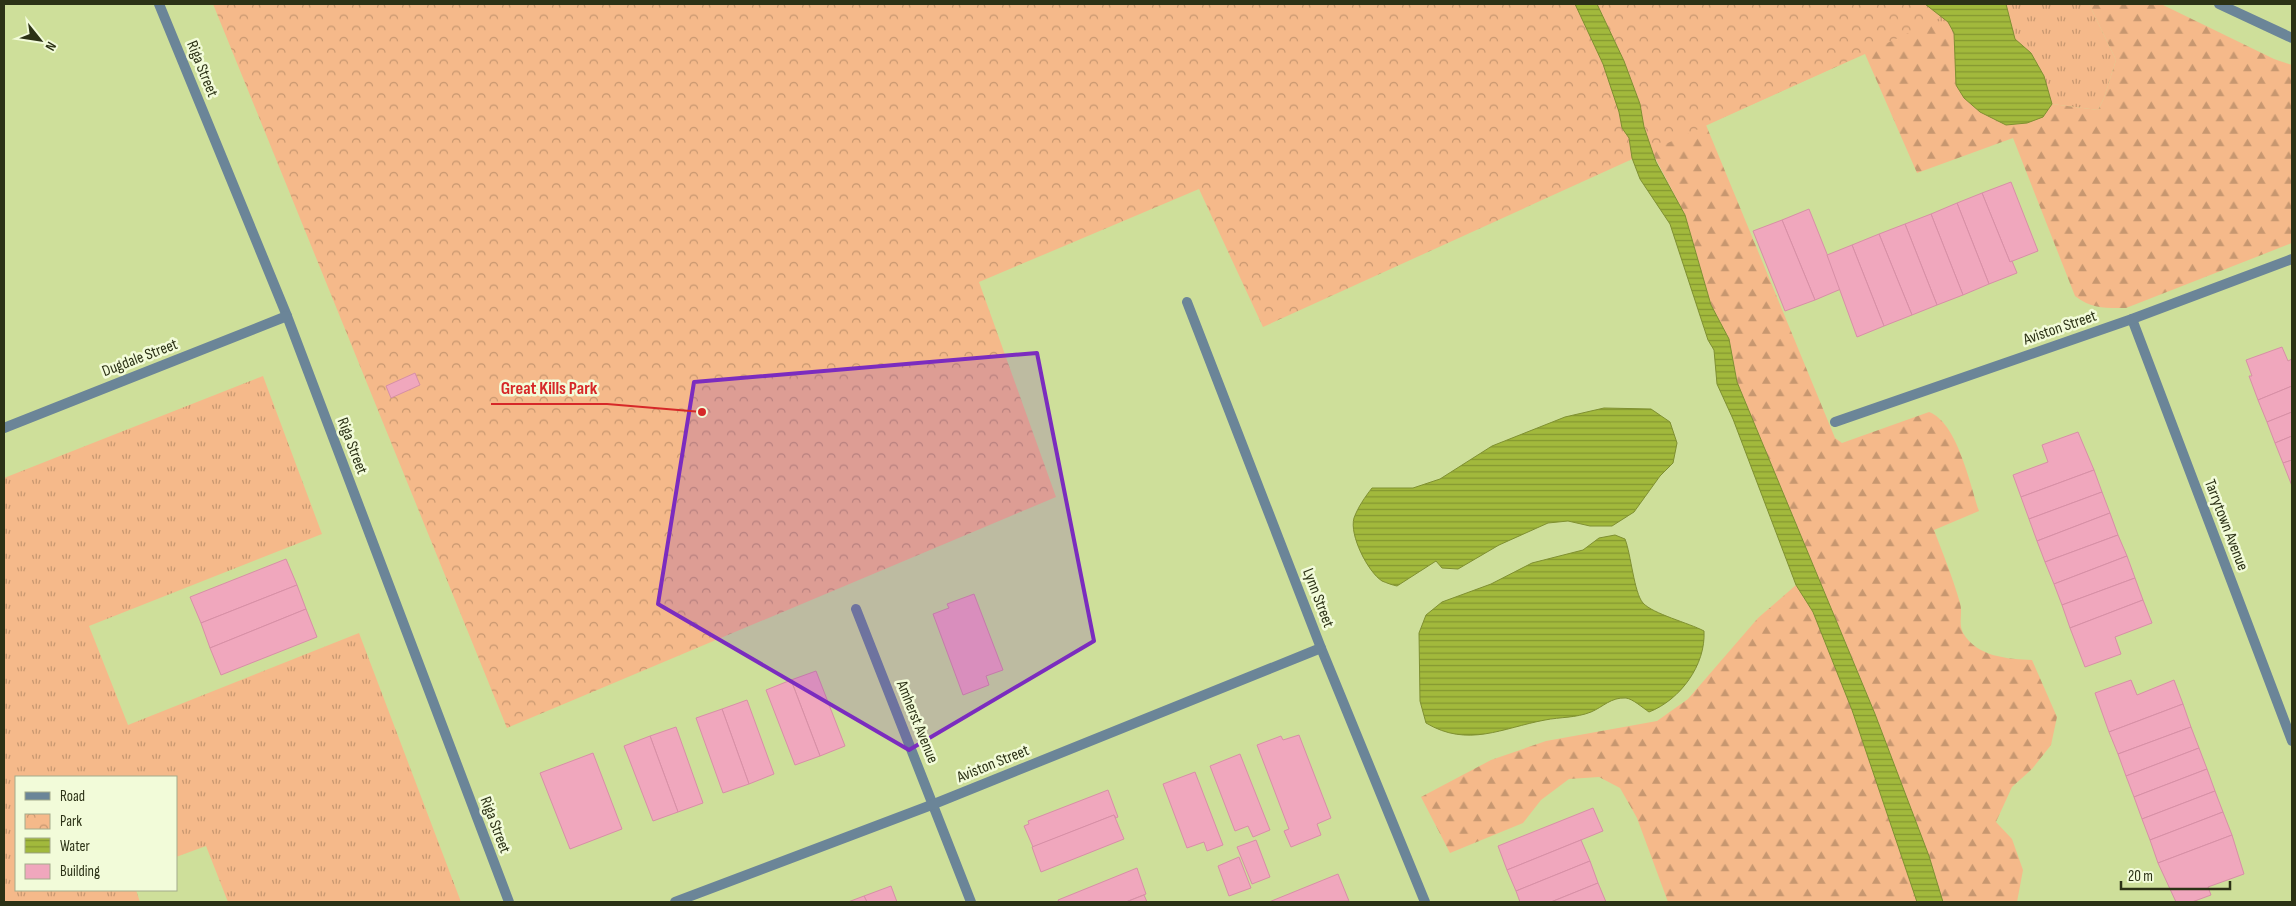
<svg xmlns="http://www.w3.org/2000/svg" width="2296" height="906" font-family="'Sofia Sans Condensed',sans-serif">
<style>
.grass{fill:url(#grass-tufts)}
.forest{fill:url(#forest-firs)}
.park{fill:url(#park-crowns)}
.water{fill:url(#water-rules);stroke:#7f9031}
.building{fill:#f0a7bd;stroke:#d78fa6}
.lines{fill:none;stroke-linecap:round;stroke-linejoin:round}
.street{stroke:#6b8598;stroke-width:10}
.marked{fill:#7b2cbf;fill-opacity:0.2;stroke:#7b2cbf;stroke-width:4;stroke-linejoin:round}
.labels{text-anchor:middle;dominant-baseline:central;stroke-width:5;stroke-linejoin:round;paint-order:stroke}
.street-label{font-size:16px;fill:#2c3216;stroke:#f2fbd9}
.leader{fill:none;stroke:#d62828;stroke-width:2}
.callout-dot{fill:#d62828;stroke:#f2fbd9;stroke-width:2}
.callout-label{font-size:18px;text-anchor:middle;font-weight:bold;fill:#d62828;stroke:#f2fbd9;stroke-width:5;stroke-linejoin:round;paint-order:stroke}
</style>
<defs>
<pattern id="grass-tufts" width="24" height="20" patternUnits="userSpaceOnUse" patternTransform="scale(1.25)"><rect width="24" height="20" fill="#f5b98a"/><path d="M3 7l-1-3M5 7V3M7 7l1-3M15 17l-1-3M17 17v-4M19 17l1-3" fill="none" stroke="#c79770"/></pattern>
<pattern id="forest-firs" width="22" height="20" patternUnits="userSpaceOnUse" patternTransform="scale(1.25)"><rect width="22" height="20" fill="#f5b98a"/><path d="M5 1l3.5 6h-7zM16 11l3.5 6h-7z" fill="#c79770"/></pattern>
<pattern id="park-crowns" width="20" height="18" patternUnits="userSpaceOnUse" patternTransform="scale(1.25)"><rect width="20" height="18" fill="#f5b98a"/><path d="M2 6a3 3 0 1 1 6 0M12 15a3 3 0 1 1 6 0" fill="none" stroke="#c79770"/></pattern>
<pattern id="water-rules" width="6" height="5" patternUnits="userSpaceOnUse" patternTransform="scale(1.25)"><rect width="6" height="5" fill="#a2b93c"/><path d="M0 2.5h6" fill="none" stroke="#849731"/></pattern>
</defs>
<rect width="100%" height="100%" fill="#cedf9a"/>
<g class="grass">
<path d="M1690,4H2089L2116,60L2104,98L2098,110L2052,104Z"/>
<path d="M263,376L322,534L89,626L128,725L359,633L461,902H228L206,846L176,857V777H16V890H136L140,902H4V478Z"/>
</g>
<g class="forest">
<path d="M1611,4L1919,19L1943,29L2052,104L2098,110L2104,98L2116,60L2089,4H2161L2274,59L2292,65V243L2126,308C2105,308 2092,309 2075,296L2013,138L1917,173L1865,54L1706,125L1835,438L1842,443L1929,412C1957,422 1970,484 1979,511L1934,530C1943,554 1953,578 1960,603C1963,613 1958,623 1963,633C1977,657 2008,659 2032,660L2057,717L2051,745L2032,769L2012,787L1996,822L2012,839L2023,870L2017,902H1943L1929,856L1875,714L1737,382L1729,339L1711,305L1685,215L1651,150Z"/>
<path d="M1796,585L1813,612L1852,710L1917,902H1668L1637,818L1620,788L1599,777L1569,779L1541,800L1523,823L1450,853L1421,797L1491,760L1546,741L1657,721L1688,699L1758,618Z"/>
</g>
<path class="park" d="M213,4H1969L1879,47L1263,327L1199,189L979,282L1056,497L507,728Z"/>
<g class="water">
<path d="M1575,4H1597L1624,61L1640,104L1644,127L1656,162L1685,215L1711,305L1729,339L1737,382L1875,714L1929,856L1943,902H1917L1852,710L1813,612L1796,585L1733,419L1717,384L1714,350L1708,340L1670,224L1640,179L1632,158L1629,138L1622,128L1619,112L1603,64Z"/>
<path d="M1925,4H2006L2015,39L2031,53L2044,76L2052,104L2043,117L2027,123L2006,125L1980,112L1964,98L1956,85L1954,33L1948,22Z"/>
<path d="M1604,408L1651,409L1670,422L1677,443L1673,463L1660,476L1634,512L1612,526H1590L1568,521L1548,523L1499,545L1458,569L1442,568L1436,561L1397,586C1392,585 1387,583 1382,581C1368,572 1349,535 1354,518C1358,507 1365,497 1372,488H1413L1440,479L1492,446L1565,417Z"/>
<path d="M1615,535L1625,539C1631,554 1634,593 1643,603C1653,614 1689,623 1704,631C1706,665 1680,700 1649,712C1643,708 1633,699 1626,698C1611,697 1603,707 1591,712C1576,718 1560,717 1545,720C1502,728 1468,748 1426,723L1420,701L1419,633L1426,615L1442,602L1491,584L1532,563L1583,550L1599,538Z"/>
</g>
<g class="building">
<path d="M2011,182L2038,251L2010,262L1982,193Z"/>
<path d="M1982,193L2010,262L2012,261L2017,273L1989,284L1957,203Z"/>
<path d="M1957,203L1989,284L1963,295L1931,214Z"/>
<path d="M1809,209L1841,289L1815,300L1782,220Z"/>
<path d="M1931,214L1963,295L1937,305L1905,224Z"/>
<path d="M1782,220L1815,300L1785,311L1753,231Z"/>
<path d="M1905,224L1937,305L1912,315L1879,234Z"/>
<path d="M1879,234L1912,315L1884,326L1852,245Z"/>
<path d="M1852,245L1884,326L1857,337L1827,255Z"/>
<path d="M2282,347L2288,361L2292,359V386L2258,400L2249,376H2252L2246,360Z"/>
<path d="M415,373L420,385L391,398L386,386Z"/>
<path d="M2292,386V412L2267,422L2258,400Z"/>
<path d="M2292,412V436L2275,443L2267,422Z"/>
<path d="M2078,432L2094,470L2021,497L2013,475L2048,462L2042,445Z"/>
<path d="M2292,436V460L2283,463L2275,443Z"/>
<path d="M2292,460V486L2283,463Z"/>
<path d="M2094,470L2102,492L2029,519L2021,497Z"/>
<path d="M2102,492L2110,513L2037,541L2029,519Z"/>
<path d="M2110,513L2118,535L2045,562L2037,541Z"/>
<path d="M2118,535L2127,556L2054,584L2045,562Z"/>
<path d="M2127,556L2135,578L2062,605L2054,584Z"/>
<path d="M286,559L297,585L201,623L190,597Z"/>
<path d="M2135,578L2143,600L2070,628L2062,605Z"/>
<path d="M297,585L306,609L210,648L201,623Z"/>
<path d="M974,594L1003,670L986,676L989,685L963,695L933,614L949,608L947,604Z"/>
<path d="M2143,600L2152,623L2115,637L2121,654L2085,667L2070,628Z"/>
<path d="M306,609L317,637L221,675L210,648Z"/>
<path d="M816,671L845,746L820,756L791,680Z"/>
<path d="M791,680L820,756L795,765L766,690Z"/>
<path d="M2131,680L2137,695L2174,680L2183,704L2109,732L2095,693Z"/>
<path d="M747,700L774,774L749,784L722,709Z"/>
<path d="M2183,704L2191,727L2118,754L2109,732Z"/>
<path d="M722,709L749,784L723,793L696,718Z"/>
<path d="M676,727L703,803L678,812L650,736Z"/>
<path d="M2191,727L2199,748L2126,776L2118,754Z"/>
<path d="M1299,735L1331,818L1317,824L1321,835L1291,847L1284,831L1289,829L1257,745L1281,736L1283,740Z"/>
<path d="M650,736L678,812L653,821L624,746Z"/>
<path d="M2199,748L2207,769L2134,797L2126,776Z"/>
<path d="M593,753L622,829L570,849L540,773Z"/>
<path d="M1240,754L1270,830L1253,837L1248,826L1235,831L1210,766Z"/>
<path d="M2207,769L2215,791L2142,819L2134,797Z"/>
<path d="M1195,772L1223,845L1207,851L1204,842L1187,848L1163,784Z"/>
<path d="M1108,790L1118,817L1116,818L1114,815L1033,847L1024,826L1029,824L1028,821Z"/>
<path d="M2215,791L2223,812L2150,840L2142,819Z"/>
<path d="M1593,808L1603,831L1507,870L1498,846Z"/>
<path d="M2223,812L2232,835L2158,863L2150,840Z"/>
<path d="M1114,815L1124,839L1041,872L1032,847Z"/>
<path d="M2232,835L2244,874L2208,887L2211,895L2192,902H2176L2158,863Z"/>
<path d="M1256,840L1270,877L1252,884L1237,847Z"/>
<path d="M1581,840L1590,861L1516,891L1507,870Z"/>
<path d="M1239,857L1251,888L1229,896L1218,866Z"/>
<path d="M1590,861L1598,883L1551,902H1520L1516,891Z"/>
<path d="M1137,868L1146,894L1126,902H1059L1058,900Z"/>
<path d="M1338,874L1349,901L1269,902Z"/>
<path d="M1598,883L1606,902H1551Z"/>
<path d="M891,886L897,902H867L864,896Z"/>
<path d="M1144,895L1147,902H1126Z"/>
<path d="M864,896L867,902H848Z"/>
</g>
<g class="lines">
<g class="street">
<path d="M159,4L287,316L509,902"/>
<path d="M2219,4L2292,38"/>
<path d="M1187,302L1321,648L1425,902"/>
<path d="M2132,319L2292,741"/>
<path d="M1835,422L2132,319L2292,259"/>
<path d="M4,428L287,316"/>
<path d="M856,609L971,902"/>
<path d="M675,902L934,804L1321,648"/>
</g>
</g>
<path class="marked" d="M1037,353L1094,641L909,750L658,604L694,382Z"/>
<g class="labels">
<g class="street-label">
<text transform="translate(202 69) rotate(68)">Riga Street</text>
<text transform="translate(2060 328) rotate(-19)">Aviston Street</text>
<text transform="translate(140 358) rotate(-21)">Dugdale Street</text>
<text transform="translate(352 446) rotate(69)">Riga Street</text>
<text transform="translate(2226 525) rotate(69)">Tarrytown Avenue</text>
<text transform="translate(1318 598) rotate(69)">Lynn Street</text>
<text transform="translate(917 722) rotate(68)">Amherst Avenue</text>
<text transform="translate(993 764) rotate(-22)">Aviston Street</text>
<text transform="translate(495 825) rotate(69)">Riga Street</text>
</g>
</g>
<path class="leader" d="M702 412L607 404H491"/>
<circle class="callout-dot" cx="702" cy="412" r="5"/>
<g class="callout-label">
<text x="549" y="394">Great Kills Park</text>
</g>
<rect width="2296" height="906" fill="none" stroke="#2c3216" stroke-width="10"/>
<rect x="15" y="776" width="162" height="115" fill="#f2fbd9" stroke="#a3ab8b"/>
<rect x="25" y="792" width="25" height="8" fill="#6b8598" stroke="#a3ab8b"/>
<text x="60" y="801" font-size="15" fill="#2c3216">Road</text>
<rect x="25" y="814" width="25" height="15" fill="url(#park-crowns)" stroke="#a3ab8b"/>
<text x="60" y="826" font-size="15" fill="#2c3216">Park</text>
<rect x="25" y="838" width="25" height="15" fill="url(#water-rules)" stroke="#a3ab8b"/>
<text x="60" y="851" font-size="15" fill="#2c3216">Water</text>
<rect x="25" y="864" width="25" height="15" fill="#f0a7bd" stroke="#a3ab8b"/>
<text x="60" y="876" font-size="15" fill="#2c3216">Building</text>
<g transform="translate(40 40) rotate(120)" stroke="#f2fbd9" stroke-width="4" paint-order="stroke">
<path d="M0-4L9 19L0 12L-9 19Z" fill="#2c3216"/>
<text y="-8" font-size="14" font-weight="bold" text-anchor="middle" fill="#2c3216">N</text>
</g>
<path d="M2121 881v8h109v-8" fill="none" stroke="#2c3216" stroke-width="2.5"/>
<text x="2128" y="881" font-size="15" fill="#2c3216" stroke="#f2fbd9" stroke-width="4" paint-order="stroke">20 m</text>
</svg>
